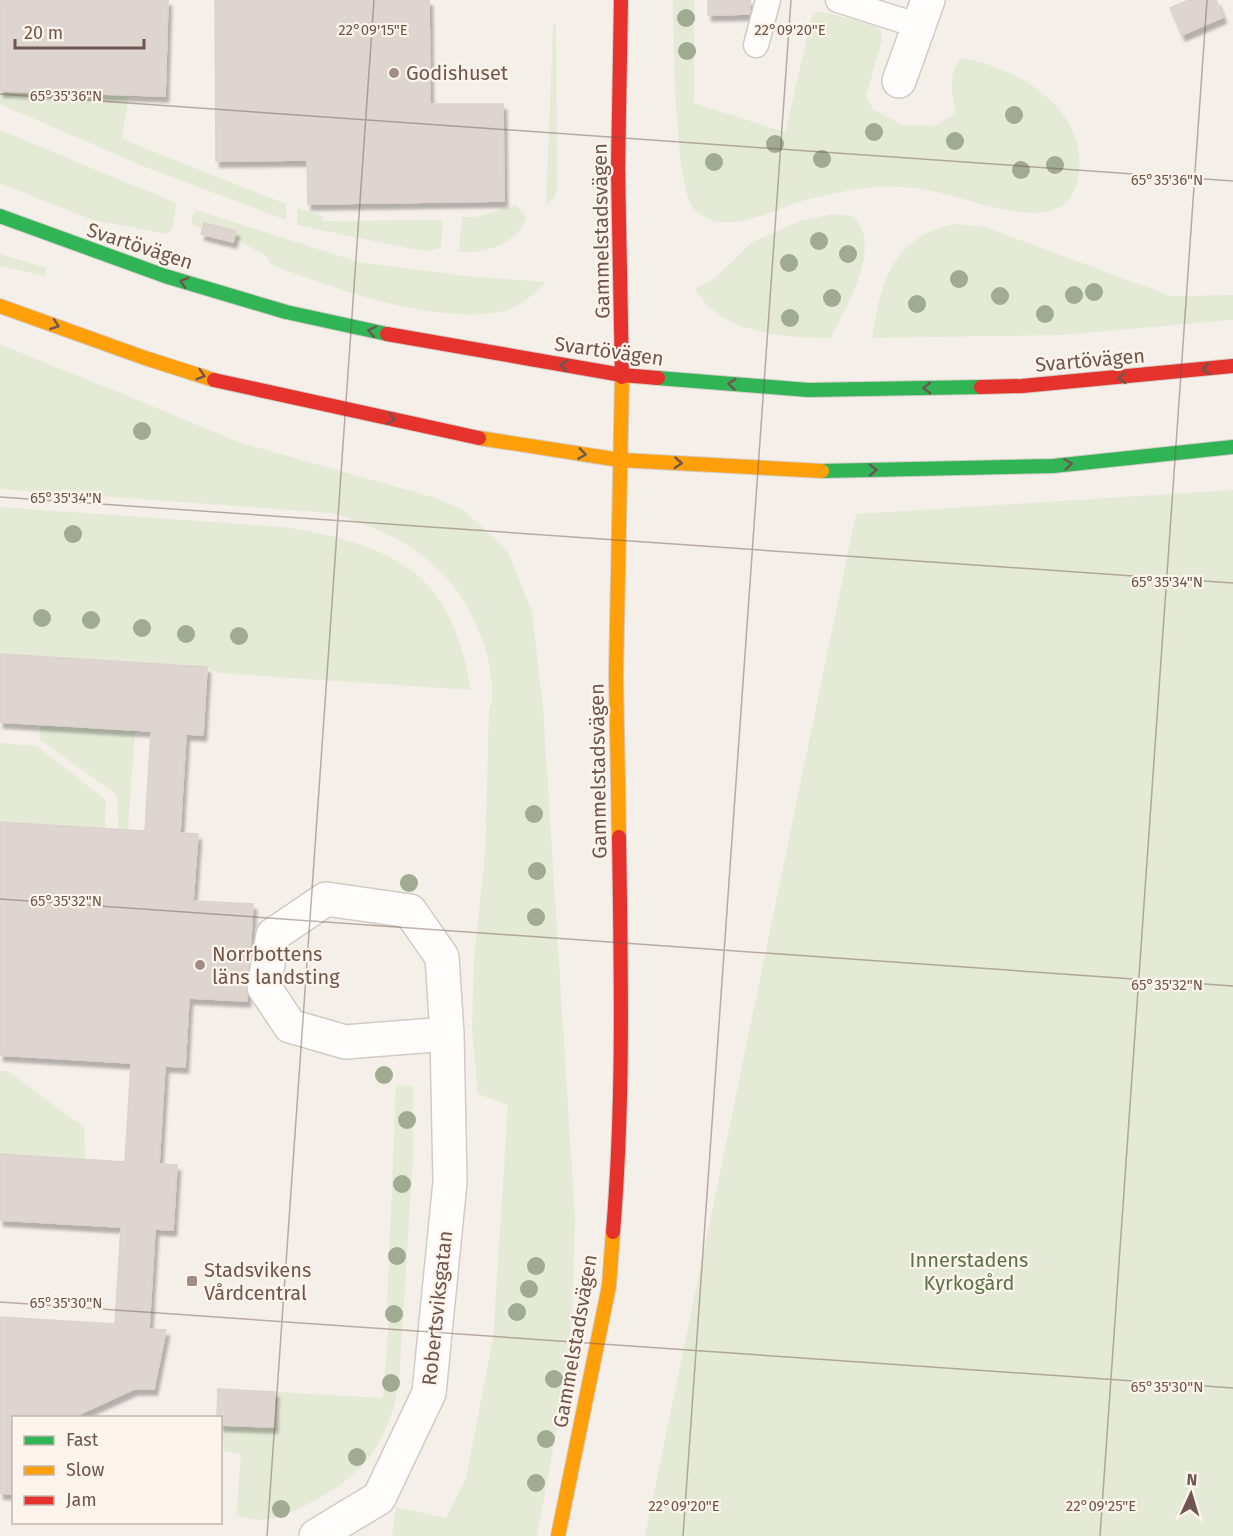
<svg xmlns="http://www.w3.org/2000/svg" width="1233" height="1536" font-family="'Fira Sans',sans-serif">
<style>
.green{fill:#e4ead6}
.building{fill:#ded5d0;stroke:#ddd2cd;stroke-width:1.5;filter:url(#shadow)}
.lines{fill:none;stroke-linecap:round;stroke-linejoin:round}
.lane-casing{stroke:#d2cbc5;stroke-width:27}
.street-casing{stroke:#d2cbc5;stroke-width:36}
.fast-casing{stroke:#d4ccc6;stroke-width:16}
.slow-casing{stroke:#d4ccc6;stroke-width:16}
.jam-casing{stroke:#d4ccc6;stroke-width:16}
.lane{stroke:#fefdfc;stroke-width:24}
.street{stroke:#fefdfc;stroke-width:33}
.fast{stroke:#30b455;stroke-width:14}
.slow{stroke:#ff9f0a;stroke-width:14}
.jam{stroke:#e5322d;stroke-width:14}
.tree{fill:#a0ab91}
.oneway{stroke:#6f564e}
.ticks{fill:none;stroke:#6f564e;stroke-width:1.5;stroke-opacity:0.45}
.poi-dot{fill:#9e8c85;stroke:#fdf4ec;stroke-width:2}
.labels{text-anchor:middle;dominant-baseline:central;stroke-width:4.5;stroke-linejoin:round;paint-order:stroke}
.poi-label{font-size:20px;fill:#6f564e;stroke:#fdf4ec;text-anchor:start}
.street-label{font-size:20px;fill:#6f564e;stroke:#fdf4ec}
.park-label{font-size:20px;fill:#5a7348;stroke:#fdf4ec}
.ticks-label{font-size:15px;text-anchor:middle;fill:#6f564e;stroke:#fdf4ec;stroke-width:4.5;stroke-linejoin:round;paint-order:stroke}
</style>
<defs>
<filter id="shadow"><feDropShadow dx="3.5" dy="6" stdDeviation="1.5" flood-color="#0004"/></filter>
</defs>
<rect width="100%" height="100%" fill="#f5efea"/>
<g class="green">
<path d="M673,0H694V103L785,132L812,16L820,11L875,26L881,31L882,41L866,96L873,109L902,125L935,126L956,113C952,94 947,74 961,58C1017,67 1087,108 1079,173C1078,185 1072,201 1060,207C1025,225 964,196 927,190C906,186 885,186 864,188C844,191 822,196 802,201C776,209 747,225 719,222C711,221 701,216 695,210C674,190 674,36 673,0Z"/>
<path d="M556,23L557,189L555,197L546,205L553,25Z"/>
<path d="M0,91L129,95L122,139L286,204V220L145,167L0,104Z"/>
<path d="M0,130L176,203L173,227L167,234L93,220L0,183Z"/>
<path d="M516,205L527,218C515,245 487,253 459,252L462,217H475Z"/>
<path d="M298,208L323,216V221L443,220L441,248L428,251L407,248L297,225Z"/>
<path d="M196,210L359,262L465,276L546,282C534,295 518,308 500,312C431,324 336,289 272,265L266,256L234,238L236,231L204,223L202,229L193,225L191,220Z"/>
<path d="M833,214L853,216C884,247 846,305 831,338C786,338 720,334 695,289L715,278L752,242L800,221Z"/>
<path d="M955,224L985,227L1171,296L1233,295V320L1060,335L872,338C881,281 892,237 955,224Z"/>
<path d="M0,254L47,268L44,276L0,266Z"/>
<path d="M0,344L242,443L436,498L465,511L508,552L532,612L543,707L575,1219L572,1318L560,1411L537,1536H392L396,1507L446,1518L466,1478L493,1338L508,1105L478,1094L472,1030L474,960L485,854L489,709C495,696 491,683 490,669C488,653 482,640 476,625C449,560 395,533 332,513L0,489Z"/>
<path d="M1233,490V1536H645L856,514Z"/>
<path d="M0,507L283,527C335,535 403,549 436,595C455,621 466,659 471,690L218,673L207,667L0,654Z"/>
<path d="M40,725L135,731L128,830H118L117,795L39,739Z"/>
<path d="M0,743L37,746L106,800L105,829L0,822Z"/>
<path d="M0,1071H7L84,1127L85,1159L0,1154Z"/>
<path d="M396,1085L413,1086V1158L399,1381C389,1444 363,1477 306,1505C280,1518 265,1525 236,1515L241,1454L225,1451L221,1448V1425L274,1427L275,1392L383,1398L389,1320L387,1309Z"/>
</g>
<g class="building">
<path d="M0,0H168L165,96L0,91Z"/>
<path d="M215,0H429L430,104H503L504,201L308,204L307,160L216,161Z"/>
<path d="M708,0H750V14L708,15Z"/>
<path d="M1189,0H1216L1223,17L1182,35L1170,8Z"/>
<path d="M204,223L236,231L233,242L201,234Z"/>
<path d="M0,654L207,667L203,735L186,734L180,833L198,834L193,901L253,904L247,1001L189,998L185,1067L165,1066L159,1164L177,1165L173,1230L155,1229L149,1329L166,1330L154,1389H134L71,1418H14V1494L0,1493V1317L115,1324L121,1227L0,1220V1154L125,1162L131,1063L0,1055V822L145,831L151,731L0,722Z"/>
<path d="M218,1389L275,1392L274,1427L220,1425V1418H217Z"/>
</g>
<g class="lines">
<defs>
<g id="lane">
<path d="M838,0L919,26"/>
<path d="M756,45L768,0"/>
</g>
<g id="street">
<path d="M899,81L928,0"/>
<path d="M316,1536L379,1498L429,1393L450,1182L447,1034L442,957L410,911L326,899L273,935L264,987L290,1026L345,1042L447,1034"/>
</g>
<g id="fast">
<path d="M0,216L165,276L286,312L387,334"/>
<path d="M658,378L808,390L981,387"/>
<path d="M822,471L1053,466L1233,447"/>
</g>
<g id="slow">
<path d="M0,306L145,358L214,380"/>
<path d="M479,438L620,460L822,471"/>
<path d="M619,837L616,675L622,377"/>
<path d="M558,1536L609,1286L613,1232"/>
</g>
<g id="jam">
<path d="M621,0L618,169L622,377"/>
<path d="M387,334L622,375L658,378"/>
<path d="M214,380L479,438"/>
<path d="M981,387L1022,386L1233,366"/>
<path d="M613,1232C624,1100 621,969 619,837"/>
</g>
</defs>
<use href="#lane" class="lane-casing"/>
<use href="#street" class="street-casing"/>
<use href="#fast" class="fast-casing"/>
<use href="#slow" class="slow-casing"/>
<use href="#jam" class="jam-casing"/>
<use href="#lane" class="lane"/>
<use href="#street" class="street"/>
<use href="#fast" class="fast"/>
<use href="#slow" class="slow"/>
<use href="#jam" class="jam"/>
</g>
<g class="tree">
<circle cx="686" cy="18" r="9"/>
<circle cx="687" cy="51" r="9"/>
<circle cx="1014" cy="115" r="9"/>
<circle cx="874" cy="132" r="9"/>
<circle cx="955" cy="141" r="9"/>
<circle cx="775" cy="144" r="9"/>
<circle cx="822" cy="159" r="9"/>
<circle cx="714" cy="162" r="9"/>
<circle cx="1055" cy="165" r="9"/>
<circle cx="1021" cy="170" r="9"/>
<circle cx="819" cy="241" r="9"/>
<circle cx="848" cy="254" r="9"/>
<circle cx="789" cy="263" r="9"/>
<circle cx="959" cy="279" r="9"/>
<circle cx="1094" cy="292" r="9"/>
<circle cx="1074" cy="295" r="9"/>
<circle cx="1000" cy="296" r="9"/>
<circle cx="832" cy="298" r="9"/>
<circle cx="917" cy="304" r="9"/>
<circle cx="1045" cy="314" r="9"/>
<circle cx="790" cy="318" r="9"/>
<circle cx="142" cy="431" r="9"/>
<circle cx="73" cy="534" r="9"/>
<circle cx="42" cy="618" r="9"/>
<circle cx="91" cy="620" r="9"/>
<circle cx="142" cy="628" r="9"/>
<circle cx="186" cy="634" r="9"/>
<circle cx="239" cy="636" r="9"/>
<circle cx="534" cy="814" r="9"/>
<circle cx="537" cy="871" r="9"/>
<circle cx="409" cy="883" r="9"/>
<circle cx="536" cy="917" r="9"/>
<circle cx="384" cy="1075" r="9"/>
<circle cx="407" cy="1120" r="9"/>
<circle cx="402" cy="1184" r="9"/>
<circle cx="397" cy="1256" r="9"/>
<circle cx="536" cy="1266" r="9"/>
<circle cx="529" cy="1289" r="9"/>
<circle cx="517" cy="1312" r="9"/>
<circle cx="394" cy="1314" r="9"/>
<circle cx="554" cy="1379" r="9"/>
<circle cx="391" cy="1383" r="9"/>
<circle cx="546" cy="1439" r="9"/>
<circle cx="357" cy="1457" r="9"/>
<circle cx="536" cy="1483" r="9"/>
<circle cx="281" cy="1509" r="9"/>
</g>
<defs><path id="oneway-chevron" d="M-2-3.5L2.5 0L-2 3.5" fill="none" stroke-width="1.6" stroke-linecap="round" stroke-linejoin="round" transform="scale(1.5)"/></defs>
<g class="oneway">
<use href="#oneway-chevron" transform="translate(184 282) rotate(-163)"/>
<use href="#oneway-chevron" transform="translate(55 325) rotate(20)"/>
<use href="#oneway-chevron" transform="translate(372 331) rotate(-168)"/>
<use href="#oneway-chevron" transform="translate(564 365) rotate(-171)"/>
<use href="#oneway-chevron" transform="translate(1206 369) rotate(174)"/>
<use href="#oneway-chevron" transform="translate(201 375) rotate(17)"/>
<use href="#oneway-chevron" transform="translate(1122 378) rotate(174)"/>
<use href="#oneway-chevron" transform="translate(732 384) rotate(-175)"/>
<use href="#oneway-chevron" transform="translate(927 388) rotate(179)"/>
<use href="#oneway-chevron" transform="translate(391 419) rotate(12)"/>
<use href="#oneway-chevron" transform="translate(582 454) rotate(8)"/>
<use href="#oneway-chevron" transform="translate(678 463) rotate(4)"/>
<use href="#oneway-chevron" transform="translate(1068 464) rotate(-6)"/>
<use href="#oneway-chevron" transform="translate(873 470) rotate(-1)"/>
</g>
<path class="ticks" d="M0,94L1233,181M0,497L1233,583M0,899L1233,986M0,1302L1233,1388M267,1536L374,0M683,1536L791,0M1100,1536L1207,0"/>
<g class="poi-dot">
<circle cx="394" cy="73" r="6"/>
<circle cx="200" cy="965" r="6"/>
<rect x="186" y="1275" width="12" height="12" rx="3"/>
</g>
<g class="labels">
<g class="poi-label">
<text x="406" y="73">Godishuset</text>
<text x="212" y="954">Norrbottens<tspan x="212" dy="23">läns landsting</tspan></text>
<text x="204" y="1270">Stadsvikens<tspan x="204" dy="23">Vårdcentral</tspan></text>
</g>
<g class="street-label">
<text transform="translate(601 231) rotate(-91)">Gammelstadsvägen</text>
<text transform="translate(140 246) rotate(18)">Svartövägen</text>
<text transform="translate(609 351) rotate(8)">Svartövägen</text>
<text transform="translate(1090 360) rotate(-5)">Svartövägen</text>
<text transform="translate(598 771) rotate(-91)">Gammelstadsvägen</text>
<text transform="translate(437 1308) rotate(-84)">Robertsviksgatan</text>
<text transform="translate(575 1341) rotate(-80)">Gammelstadsvägen</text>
</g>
<g class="park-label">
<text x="969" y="1260">Innerstadens<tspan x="969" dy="23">Kyrkogård</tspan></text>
</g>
</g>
<g class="ticks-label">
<text x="373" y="35">22°09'15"E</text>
<text x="790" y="35">22°09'20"E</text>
<text x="66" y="101">65°35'36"N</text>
<text x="1167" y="185">65°35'36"N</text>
<text x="66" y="503">65°35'34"N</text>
<text x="1167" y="587">65°35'34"N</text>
<text x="66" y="906">65°35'32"N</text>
<text x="1167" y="990">65°35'32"N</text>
<text x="66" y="1308">65°35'30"N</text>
<text x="1167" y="1392">65°35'30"N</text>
<text x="684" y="1511">22°09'20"E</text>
<text x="1101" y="1511">22°09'25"E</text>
</g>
<rect x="12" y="1416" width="210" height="108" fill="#fdf4ec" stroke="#c4b5ad" stroke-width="1.5"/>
<rect x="24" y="1436" width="30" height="9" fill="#30b455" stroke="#c4b5ad" stroke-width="1.5"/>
<text x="66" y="1446" font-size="18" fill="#6f564e">Fast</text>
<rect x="24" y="1466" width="30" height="9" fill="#ff9f0a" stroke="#c4b5ad" stroke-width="1.5"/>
<text x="66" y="1476" font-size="18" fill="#6f564e">Slow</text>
<rect x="24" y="1496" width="30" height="9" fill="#e5322d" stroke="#c4b5ad" stroke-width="1.5"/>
<text x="66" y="1506" font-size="18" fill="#6f564e">Jam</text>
<g transform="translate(1191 1494) rotate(4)" stroke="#fdf4ec" stroke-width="4.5" paint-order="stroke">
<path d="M0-4.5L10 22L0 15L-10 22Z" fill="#6f564e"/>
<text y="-9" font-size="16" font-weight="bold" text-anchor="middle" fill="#6f564e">N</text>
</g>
<path d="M15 39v9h129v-9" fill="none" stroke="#6f564e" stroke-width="3"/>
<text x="24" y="39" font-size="18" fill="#6f564e" stroke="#fdf4ec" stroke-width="4.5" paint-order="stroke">20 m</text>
</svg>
